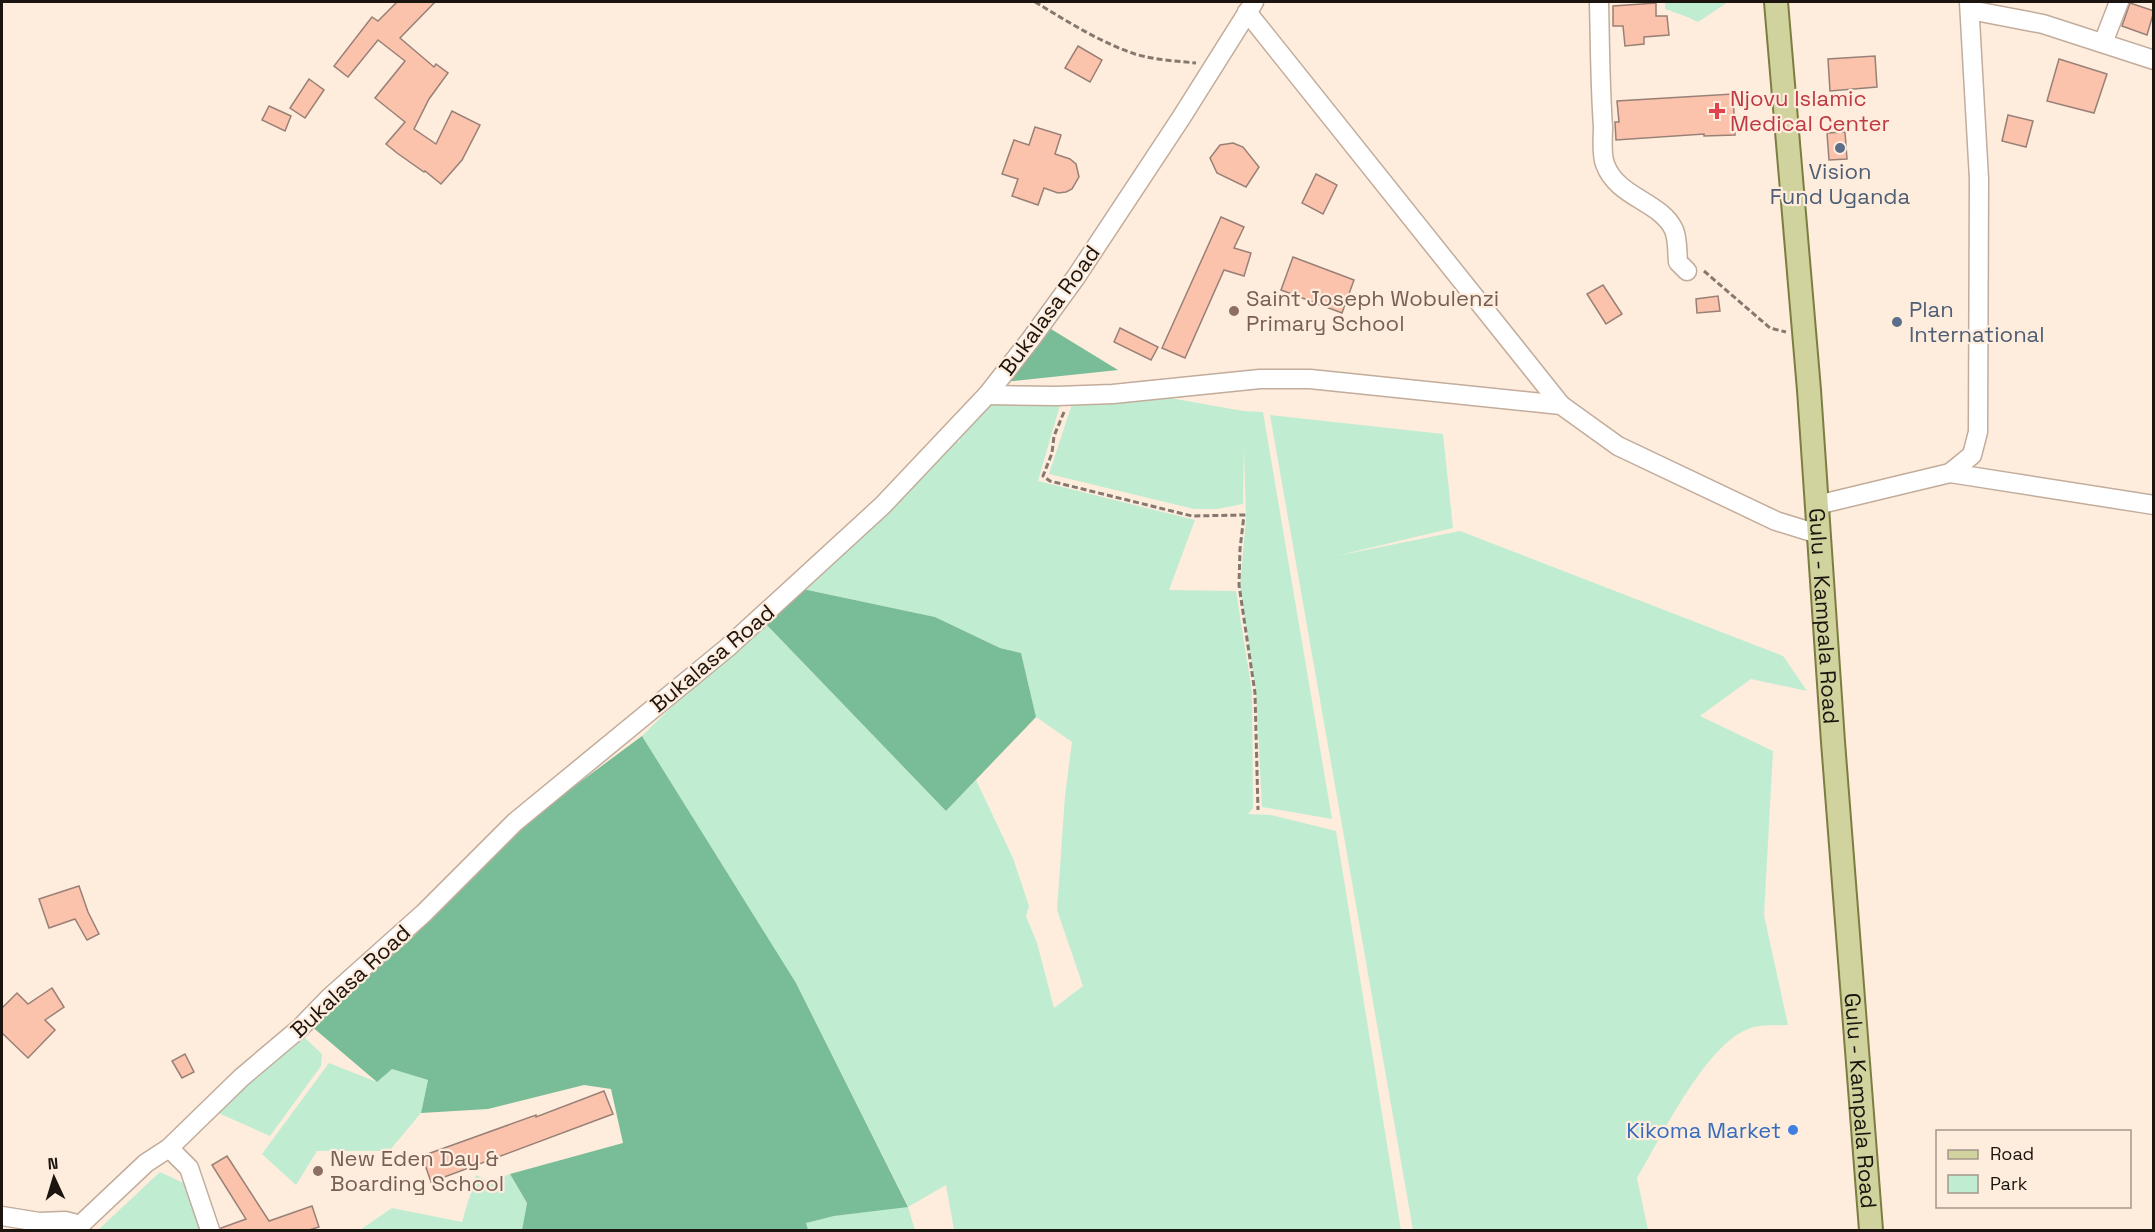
<svg xmlns="http://www.w3.org/2000/svg" width="2155" height="1232" font-family="'Space Grotesk',sans-serif">
<style>
.green{fill:#c0edd2}
.forest{fill:#78bd97}
.building{fill:#fbc3ac;stroke:#998076;stroke-width:1.5}
.lines{fill:none;stroke-linecap:round;stroke-linejoin:round}
.minor-casing{stroke:#c2ac9b;stroke-width:21}
.major-casing{stroke:#7d7d41;stroke-width:26}
.path{stroke:#85786e;stroke-width:3;stroke-dasharray:6 3;stroke-linecap:butt}
.minor{stroke:#fff;stroke-width:18}
.major{stroke:#d0d39e;stroke-width:22}
.health-dot{fill:#e0444e;stroke:#feecdd;stroke-width:2}
.service-dot{fill:#5c6f8a;stroke:#feecdd;stroke-width:2}
.education-dot{fill:#8d6e63;stroke:#feecdd;stroke-width:2}
.shop-dot{fill:#3f7fe0;stroke:#feecdd;stroke-width:2}
.labels{text-anchor:middle;dominant-baseline:central;stroke-width:4.5;stroke-linejoin:round;paint-order:stroke}
.health-label{font-size:22px;fill:#be3a42;stroke:#feecdd;text-anchor:start}
.service-label{font-size:22px;fill:#4e5e75;stroke:#feecdd}
.education-label{font-size:22px;fill:#785e54;stroke:#feecdd;text-anchor:start}
.street-label{font-size:22px;fill:#1c140e;stroke:#feecdd}
.shop-label{font-size:22px;fill:#366cbe;stroke:#feecdd;text-anchor:end}
</style>
<rect width="100%" height="100%" fill="#feecdd"/>
<g class="green">
<path d="M1665,2H1728L1698,22L1685,16L1665,9Z"/>
<path d="M1129,398H1170L1243,411L1263,412L1332,819L1262,807L1256,692L1240,586L1246,519L1244,448L1243,504L1217,509H1194L1049,474L1073,401Z"/>
<path d="M979,404L1060,405L1038,481L1195,520L1169,590L1236,591L1252,692L1253,808L1248,814L1271,815L1336,831L1401,1230H954L946,1185L908,1207L915,1230H808L805,1223L834,1216L908,1206L796,983L642,736L761,619L946,811L976,780L1013,858L1029,906L1026,916L1037,943L1054,1008L1083,986L1057,910L1065,796L1072,742L1036,717L1021,653L1000,648L935,617L798,588L953,435L959,443L964,419Z"/>
<path d="M1270,415L1443,434L1453,528L1336,556L1460,531L1783,656L1807,691L1751,679L1700,716L1773,751L1764,915L1788,1025C1777,1026 1762,1024 1751,1028C1706,1042 1661,1138 1637,1178L1648,1230H1413Z"/>
<path d="M301,1034L322,1054L321,1066L270,1136L216,1112Z"/>
<path d="M329,1063L377,1082L392,1069L428,1080L421,1113L389,1151H317L296,1185L262,1154Z"/>
<path d="M160,1172L186,1184L200,1230H98Z"/>
<path d="M510,1174L527,1203L522,1230H360L392,1208L462,1222L476,1175L489,1182Z"/>
</g>
<g class="forest">
<path d="M1051,329L1118,370L1004,382Z"/>
<path d="M798,588L935,617L1000,648L1021,653L1036,717L946,811L761,619Z"/>
<path d="M642,736L796,983L908,1207L834,1216L806,1223L808,1230H522L527,1203L510,1174L623,1143L611,1089L584,1085L488,1109L421,1113L428,1080L392,1069L377,1082L310,1025L408,942L533,817Z"/>
</g>
<g class="building">
<path d="M397,2H435L400,38L434,67L436,64L448,73L429,99L414,129L436,144L452,111L480,125L462,160L441,184L425,171L424,172L397,153L386,144L405,122L375,98L405,61L378,40L348,77L334,66L372,17L378,21Z"/>
<path d="M1656,3V16H1667L1669,35L1644,37V44L1625,46L1623,26H1613V6Z"/>
<path d="M2130,3L2154,11L2147,35L2122,26Z"/>
<path d="M1078,46L1102,60L1090,82L1065,68Z"/>
<path d="M1875,56L1877,87L1830,91L1828,59Z"/>
<path d="M2059,59L2107,74L2094,113L2047,101Z"/>
<path d="M309,79L324,90L305,118L290,108Z"/>
<path d="M1733,94L1735,135L1704,136V134L1616,140L1615,122H1619L1617,101Z"/>
<path d="M269,106L291,116L285,131L262,120Z"/>
<path d="M2008,115L2033,121L2026,147L2002,141Z"/>
<path d="M1035,127L1061,135L1055,154L1070,159L1076,164L1079,177L1072,189L1066,192L1058,193L1044,188L1038,205L1012,196L1018,179L1002,174L1014,140L1029,145Z"/>
<path d="M1845,132L1847,159L1829,160L1827,133Z"/>
<path d="M1233,143L1243,147L1259,167L1246,187L1217,173L1210,158L1220,145Z"/>
<path d="M1316,174L1337,185L1323,214L1302,203Z"/>
<path d="M1221,217L1244,227L1234,248L1251,253L1244,276L1224,270L1185,358L1162,348Z"/>
<path d="M1293,257L1354,280L1342,313L1281,290Z"/>
<path d="M1603,285L1622,314L1606,324L1587,294Z"/>
<path d="M1718,296L1720,311L1697,313L1696,299Z"/>
<path d="M1120,328L1158,347L1151,360L1114,342Z"/>
<path d="M79,886L88,912L99,934L87,940L75,919L49,928L39,899Z"/>
<path d="M52,988L64,1007L45,1020L55,1030L28,1058L2,1033V1008L17,993L28,1004Z"/>
<path d="M185,1054L194,1072L182,1078L172,1061Z"/>
<path d="M604,1091L613,1114L431,1182L422,1156L536,1115V1117Z"/>
<path d="M227,1156L269,1221L312,1206L319,1227L309,1230H221V1228L246,1219L212,1165Z"/>
</g>
<g class="lines">
<defs>
<g id="minor">
<path d="M1599,2C1600,43 1600,85 1603,127C1603,138 1601,153 1605,164C1617,198 1661,201 1674,230C1678,240 1677,252 1678,262L1687,271"/>
<path d="M1970,10L2043,24L2154,60"/>
<path d="M1247,12L1561,405"/>
<path d="M2103,43L2119,2"/>
<path d="M987,395L1057,396L1113,394L1260,379H1310L1561,405L1618,446L1776,521L1818,534"/>
<path d="M1950,473L1972,455L1978,432L1979,179L1969,2"/>
<path d="M1817,505L1950,473L2154,505"/>
<path d="M169,1148L189,1168L210,1230"/>
<path d="M2,1216L39,1222L65,1221L81,1225"/>
<path d="M75,1230L146,1163L169,1148L242,1077L300,1028L329,998L424,913L515,822L727,648L883,505L987,395L1031,339L1076,277L1181,118L1254,2"/>
</g>
<g id="major">
<path id="s1" d="M1776,2L1809,390L1833,742L1871,1230"/>
</g>
</defs>
<use href="#minor" class="minor-casing"/>
<use href="#major" class="major-casing"/>
<g class="path">
<path d="M1035,2C1067,21 1099,42 1135,54C1155,60 1176,61 1196,63"/>
<path d="M1704,271L1770,328L1786,332"/>
<path d="M1064,412L1054,436L1052,453L1043,476L1050,481L1192,516L1244,515L1240,549L1239,585L1255,693L1258,810"/>
</g>
<use href="#minor" class="minor"/>
<use href="#major" class="major"/>
</g>
<path class="health-dot" d="M1714 102h6v6h6v6h-6v6h-6v-6h-6v-6h6z"/>
<g class="service-dot">
<circle cx="1840" cy="148" r="6"/>
<circle cx="1897" cy="322" r="6"/>
</g>
<g class="education-dot">
<circle cx="1234" cy="311" r="6"/>
<circle cx="318" cy="1171" r="6"/>
</g>
<circle class="shop-dot" cx="1793" cy="1130" r="6"/>
<g class="labels">
<g class="health-label">
<text x="1730" y="98">Njovu Islamic<tspan x="1730" dy="25">Medical Center</tspan></text>
</g>
<g class="service-label">
<text x="1840" y="171">Vision<tspan x="1840" dy="25">Fund Uganda</tspan></text>
<text x="1909" y="309" text-anchor="start">Plan<tspan x="1909" dy="25">International</tspan></text>
</g>
<g class="education-label">
<text x="1246" y="298">Saint Joseph Wobulenzi<tspan x="1246" dy="25">Primary School</tspan></text>
<text x="330" y="1158">New Eden Day &amp;<tspan x="330" dy="25">Boarding School</tspan></text>
</g>
<g class="street-label">
<text transform="translate(1049 310) rotate(-54)">Bukalasa Road</text>
<text stroke="none"><textPath href="#s1" startOffset="616">Gulu - Kampala Road</textPath></text>
<text transform="translate(712 658) rotate(-40)">Bukalasa Road</text>
<text transform="translate(350 981) rotate(-43)">Bukalasa Road</text>
<text stroke="none"><textPath href="#s1" startOffset="1102">Gulu - Kampala Road</textPath></text>
</g>
<g class="shop-label">
<text x="1781" y="1130">Kikoma Market</text>
</g>
</g>
<rect width="2155" height="1232" fill="none" stroke="#1c140e" stroke-width="6"/>
<rect x="1936" y="1130" width="195" height="78" fill="#feecdd" stroke="#a4968a" stroke-width="1.5"/>
<rect x="1948" y="1150" width="30" height="9" fill="#d0d39e" stroke="#a4968a" stroke-width="1.5"/>
<text x="1990" y="1160" font-size="18" fill="#1c140e">Road</text>
<rect x="1948" y="1175" width="30" height="18" fill="#c0edd2" stroke="#a4968a" stroke-width="1.5"/>
<text x="1990" y="1190" font-size="18" fill="#1c140e">Park</text>
<g transform="translate(54 1178) rotate(356)" stroke="#feecdd" stroke-width="4.5" paint-order="stroke">
<path d="M0-4.5L10 22L0 15L-10 22Z" fill="#1c140e"/>
<text y="-9" font-size="16" font-weight="bold" text-anchor="middle" fill="#1c140e">N</text>
</g>
</svg>
